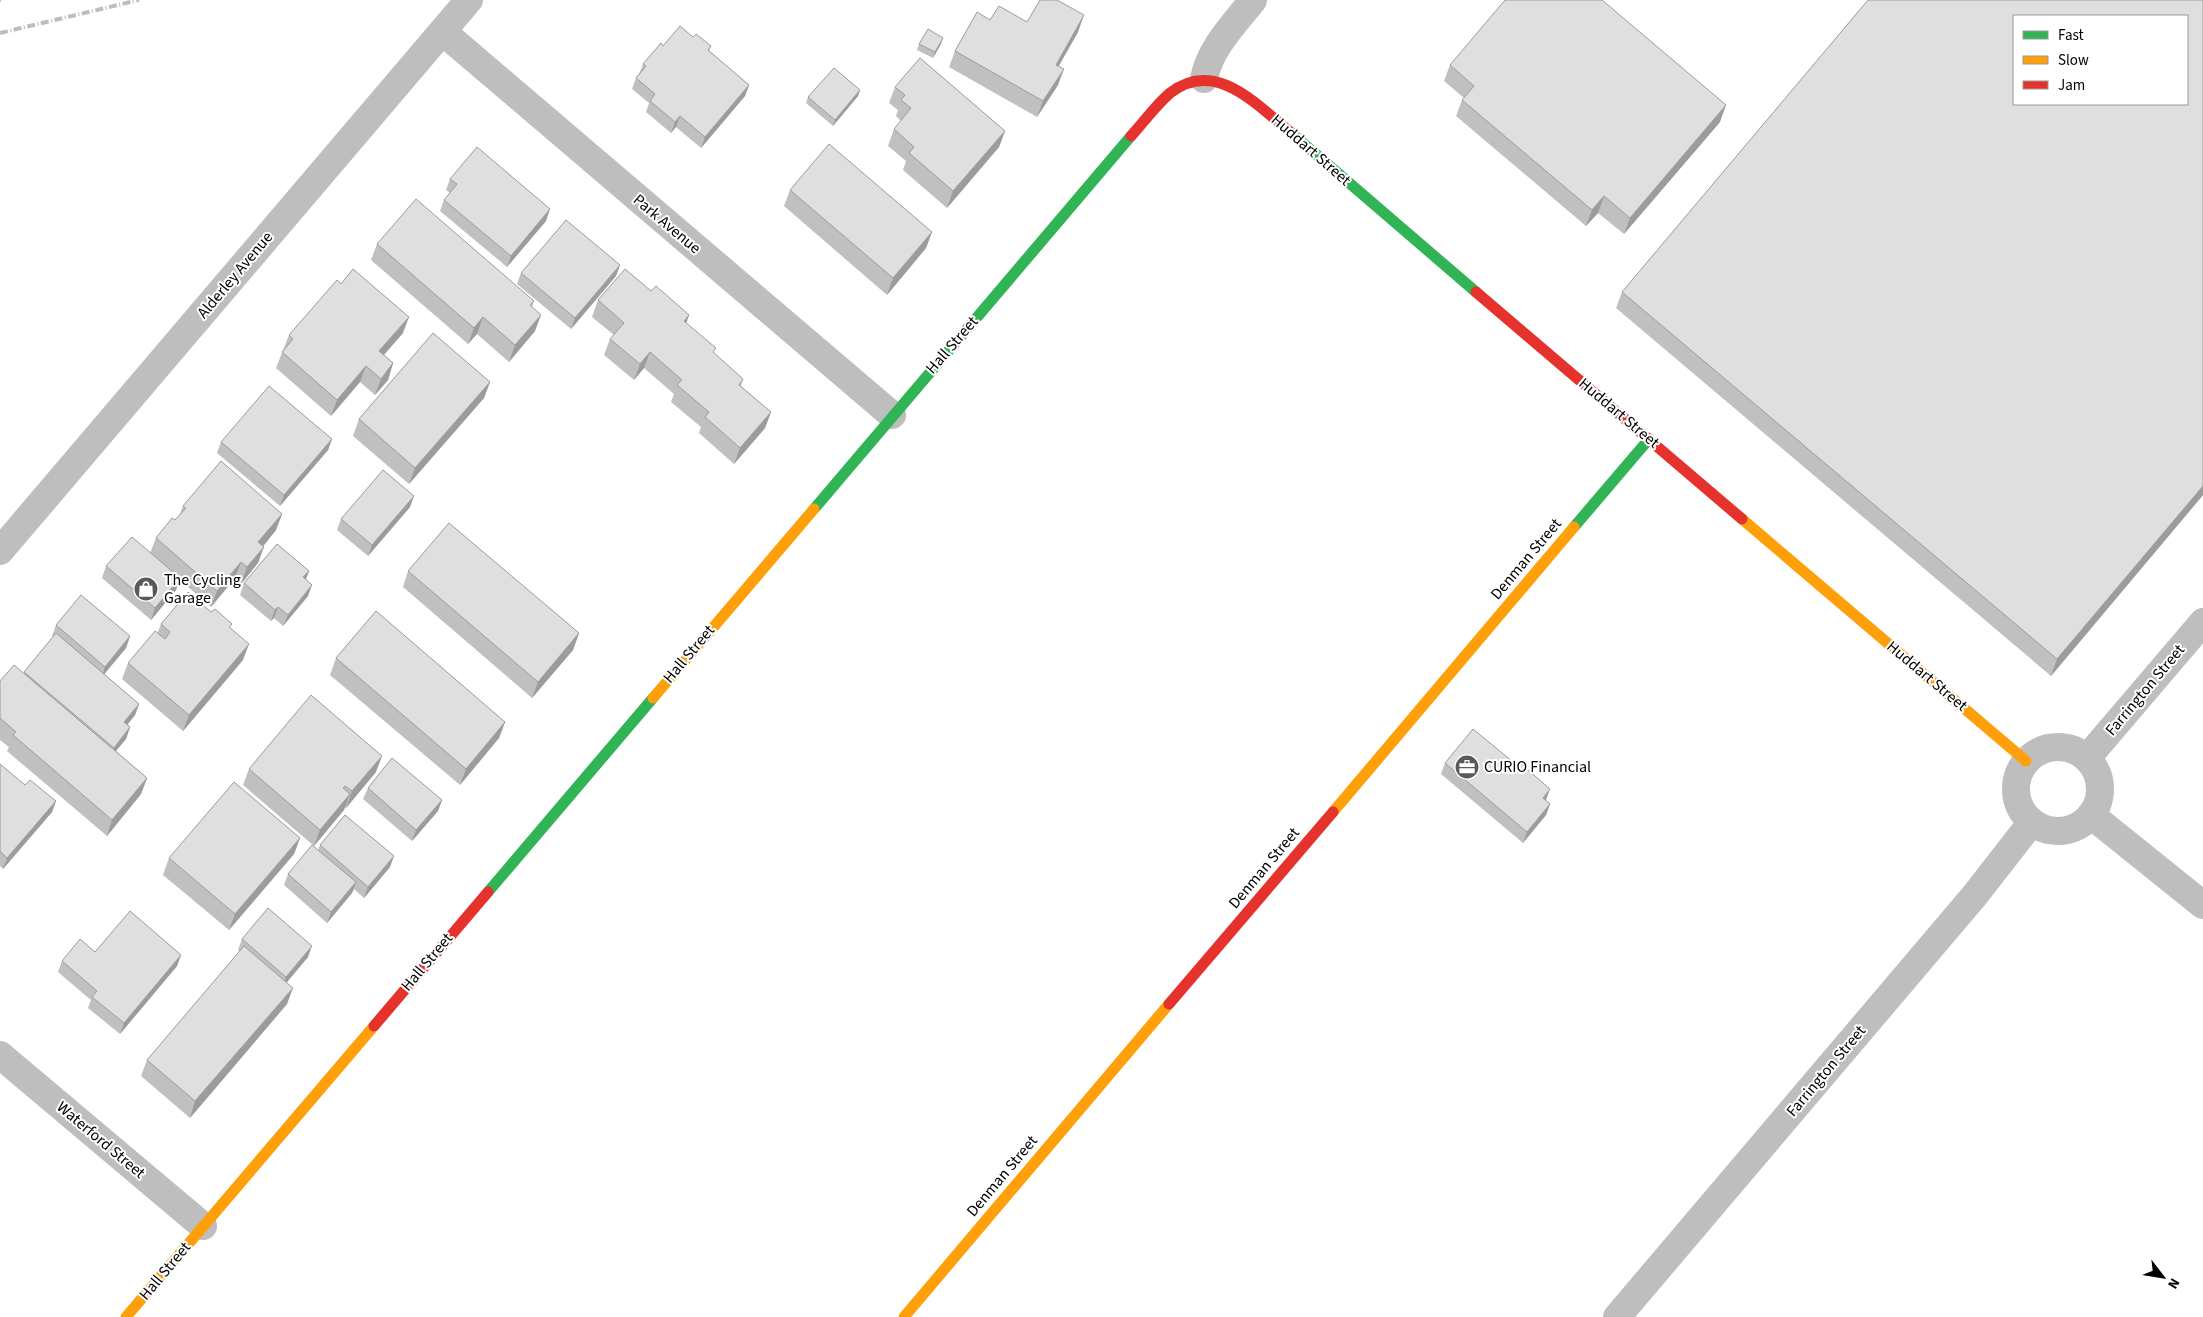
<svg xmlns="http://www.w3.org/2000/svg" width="2203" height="1317" font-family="'Source Sans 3',sans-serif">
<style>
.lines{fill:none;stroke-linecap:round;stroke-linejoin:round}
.street{stroke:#bebebe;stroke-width:28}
.fast{stroke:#30b455;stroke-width:11}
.slow{stroke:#ff9f0a;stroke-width:11}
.jam{stroke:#e5322d;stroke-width:11}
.rail{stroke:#bebebe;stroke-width:4;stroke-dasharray:8 2.5 1 2.5;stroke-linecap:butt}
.wall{fill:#c0c0c0}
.shaded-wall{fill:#9c9c9c}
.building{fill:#dfdfdf;stroke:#9c9c9c;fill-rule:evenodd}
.labels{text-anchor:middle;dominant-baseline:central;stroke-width:4;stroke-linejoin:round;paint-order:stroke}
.street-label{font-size:16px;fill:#000;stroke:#fff}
.poi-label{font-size:16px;fill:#000;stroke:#fff;text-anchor:start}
</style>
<rect width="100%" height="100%" fill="#fff"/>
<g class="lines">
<g class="street">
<path d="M443,32L892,415"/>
<path d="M1204,79C1209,49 1235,23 1253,0"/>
<path d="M0,551L469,0"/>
<circle cx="2058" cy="789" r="42"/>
<path d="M2087,758L2203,622"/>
<path d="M2091,815L2203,905"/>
<path d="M0,1055L203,1226"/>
<path d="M1617,1317L1975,895L2031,823"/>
</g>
<g class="fast">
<path d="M1290,132L1476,292"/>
<path d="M814,509L1131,136"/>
<path d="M1574,527L1649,439"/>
<path d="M488,892L653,698"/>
</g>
<g class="slow">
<path d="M1742,519L2026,761"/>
<path d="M653,698L814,509"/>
<path d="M1333,812L1574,527"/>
<path d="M126,1317L374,1026"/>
<path d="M904,1317L1169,1004"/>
</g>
<g class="jam">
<path d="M1131,136C1144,122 1155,106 1170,93C1215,58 1256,104 1290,132"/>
<path d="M1476,292L1742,519"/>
<path d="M1169,1004L1333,812"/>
<path d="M374,1026L488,892"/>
</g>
<g class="rail">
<path d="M0,0H1"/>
<path d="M0,33L139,0"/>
</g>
</g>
<g class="wall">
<path d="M2203,0V495L2051,676L1616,308L1622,292Z"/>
<path d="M1027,22L1078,32L1059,66L1058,85L1037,117L949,67L955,51Z"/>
<path d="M693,37L711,46L709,51L749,85L745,96L701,148L676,127L671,133L646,112L649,103L632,89L636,78L639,74L643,64L663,46Z"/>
<path d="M919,44H941L933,58L917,50Z"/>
<path d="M1450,65L1720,122L1624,234L1598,213L1586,226L1456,116L1462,100L1464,98L1444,81Z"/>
<path d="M895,87L1005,131L999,147L947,208L903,170L906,161L888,146L894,129L901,121L896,116L898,110L889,103Z"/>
<path d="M860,90L858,96L833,126L806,103L808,97Z"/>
<path d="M450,179L546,221L507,267L440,211L444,200L450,193L446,190Z"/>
<path d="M790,190L932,232L926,248L887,295L784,206Z"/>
<path d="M377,244L534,301L532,307L535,331L509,362L477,334L468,344L371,260Z"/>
<path d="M620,265L616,276L571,329L517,284L521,273Z"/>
<path d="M598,300L686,323L714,354L743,379L741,386L771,412L765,428L734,464L699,433L701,427L671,402L674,394L644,368L634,380L604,355L610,339L614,335L592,317Z"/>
<path d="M403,333L384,355L393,363L388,380L375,395L360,382L331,416L276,368L289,335Z"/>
<path d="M490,382L484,398L409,484L353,436L359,419Z"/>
<path d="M332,439L328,450L280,506L217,453L221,442Z"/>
<path d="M183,506L282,514L276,530L263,546L258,563L241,584L235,578L211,607L180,580L176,590L151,620L102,578L106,566L150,553L156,538L179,516Z"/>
<path d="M410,507L368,556L337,530L341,519Z"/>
<path d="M309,571L306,579L308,596L283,626L274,618L271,621L240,595L244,583Z"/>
<path d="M408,571L579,633L573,650L532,698L403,587Z"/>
<path d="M161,624L231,628L243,660L183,731L122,679L128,663L157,634Z"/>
<path d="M56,625L130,636L126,648L104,674L139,704L135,715L127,725L130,727L126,739L116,751L147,778L141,794L107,836L7,751L9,747L0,740V681L24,673L53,637L52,636Z"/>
<path d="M336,658L505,722L499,738L460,785L330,675Z"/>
<path d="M1445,763L1546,800L1550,804L1546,815L1523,843L1441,774Z"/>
<path d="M0,764L25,785L56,801L52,812L3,869L0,866Z"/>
<path d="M249,769L376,772L346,808L345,807L344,810L314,846L243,785Z"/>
<path d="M368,788L442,800L438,811L412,841L363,799Z"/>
<path d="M300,838L294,854L229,930L163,875L169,858Z"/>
<path d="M320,845L390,867L364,898L354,889L352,893L327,923L284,885L288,874L318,850Z"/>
<path d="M242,939L308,957L287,982V1004L190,1118L141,1076L147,1060L240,952L238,950Z"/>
<path d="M95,952L181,955L177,966L120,1034L88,1008L91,1000L58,972L62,961Z"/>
</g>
<g class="shaded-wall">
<path d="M1084,15L1078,32L1050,81L1056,65Z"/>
<path d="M943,38L941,44L933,58L935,52Z"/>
<path d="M1064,69L1058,85L1037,117L1043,101Z"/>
<path d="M749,85L745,96L701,148L705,137Z"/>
<path d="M860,90L858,96L833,126L835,120Z"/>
<path d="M1726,105L1720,122L1624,234L1630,218Z"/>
<path d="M680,116L676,127L671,133L675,122Z"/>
<path d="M1005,131L999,147L947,208L953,191Z"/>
<path d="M1604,196L1598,213L1586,226L1592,210Z"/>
<path d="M550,209L546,221L507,267L511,256Z"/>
<path d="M932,232L926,248L887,295L893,278Z"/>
<path d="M620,265L616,276L571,329L575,318Z"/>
<path d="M541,315L535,331L509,362L515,345Z"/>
<path d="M689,315L684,331V321Z"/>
<path d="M409,317L403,333L373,367L379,351Z"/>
<path d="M483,317L477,334L468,344L474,328Z"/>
<path d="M650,352L644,368L634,380L640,364Z"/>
<path d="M393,363L388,380L375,395L381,379Z"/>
<path d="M366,366L360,382L331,416L337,400Z"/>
<path d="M490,382L484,398L409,484L415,468Z"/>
<path d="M771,412L765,428L734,464L740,448Z"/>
<path d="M332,439L328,450L280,506L284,495Z"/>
<path d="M2203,486V495L2051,676L2057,659Z"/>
<path d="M414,496L410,507L368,556L372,545Z"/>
<path d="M282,514L276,530L253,559L258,542Z"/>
<path d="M264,547L258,563L241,584L247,567Z"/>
<path d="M241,562L235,578L211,607L217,591Z"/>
<path d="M309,571L305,582L303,577Z"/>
<path d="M180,578L176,590L151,620L155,608Z"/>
<path d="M312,585L308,596L283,626L288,615Z"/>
<path d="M278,607L274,618L271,621L275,610Z"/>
<path d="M579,633L573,650L532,698L538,682Z"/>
<path d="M130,636L126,648L101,678L105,667Z"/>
<path d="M249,644L243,660L183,731L189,715Z"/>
<path d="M139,704L135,715L120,734L124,722Z"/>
<path d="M505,722L499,738L460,785L466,769Z"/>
<path d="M130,727L126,739L109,759L114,748Z"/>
<path d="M382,756L376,772L346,808L352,791Z"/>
<path d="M147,778L141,794L107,836L112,820Z"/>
<path d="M1550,789L1546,800L1539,809L1543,798Z"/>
<path d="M350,794L344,810L314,846L320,830Z"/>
<path d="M442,800L438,811L412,841L416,830Z"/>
<path d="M56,801L52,812L3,869L7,858Z"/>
<path d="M1550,804L1546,815L1523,843L1527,832Z"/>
<path d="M300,838L294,854L229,930L235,914Z"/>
<path d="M394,856L390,867L364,898L368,887Z"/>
<path d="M356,882L352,893L327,923L331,912Z"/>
<path d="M312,946L308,957L282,988L286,977Z"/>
<path d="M181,955L177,966L120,1034L124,1023Z"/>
<path d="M293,988L287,1004L190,1118L195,1101Z"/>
</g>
<g class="building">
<path d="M1040,0H1057L1084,15L1056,65L1064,69L1043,101L955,51L977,12L990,20L999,6L1027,22Z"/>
<path d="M1505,0H1602L1726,105L1630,218L1604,196L1592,210L1462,100L1474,86L1450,65Z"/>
<path d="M1868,0H2203V486L2057,659L1622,292ZM2014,16H2187V104H2014Z"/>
<path d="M680,26L693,37L696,34L711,46L708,50L749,85L705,137L680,116L675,122L650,101L655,94L636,78L646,66L643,64L661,43L663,46Z"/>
<path d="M928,29L943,38L935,52L919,44Z"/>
<path d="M920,58L1005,131L953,191L909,153L914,147L894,129L911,108L901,100L905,95L895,87Z"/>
<path d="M834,68L860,90L835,120L808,97Z"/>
<path d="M829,144L932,232L893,278L790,190Z"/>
<path d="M477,147L550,209L511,256L444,200L457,184L450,179Z"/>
<path d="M416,199L534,301L530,305L541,315L515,345L483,317L474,328L377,244Z"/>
<path d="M566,220L620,265L575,318L521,273Z"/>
<path d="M353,269L409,317L379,351L393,363L381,379L366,366L337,400L282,352L293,339L289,335L337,280L341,284Z"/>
<path d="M625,269L651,291L656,286L689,315L684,321L716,348L713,352L743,379L739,385L771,412L740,448L705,417L709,412L677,385L682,380L650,352L640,364L610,339L624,323L598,300Z"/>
<path d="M433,333L490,382L415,468L359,419Z"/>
<path d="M269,386L332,439L284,495L221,442Z"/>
<path d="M221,461L282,514L258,542L264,547L247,567L241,562L217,591L156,538L172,518L175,520L186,508L183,506Z"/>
<path d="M383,470L414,496L372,545L341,519Z"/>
<path d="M449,523L579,633L538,682L408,571Z"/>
<path d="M132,537L180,578L155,608L106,566Z"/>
<path d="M277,544L309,571L303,577L312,585L288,615L278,607L275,610L244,583Z"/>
<path d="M188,592L211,612L215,609L232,624L229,627L249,644L189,715L128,663L155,631L165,639L170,632L161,624Z"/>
<path d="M81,595L130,636L105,667L56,625Z"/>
<path d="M376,611L505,722L466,769L336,658Z"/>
<path d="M56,633L139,704L124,722L130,727L114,748L24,672Z"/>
<path d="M14,665L147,778L112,820L13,735L16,732L0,718V681Z"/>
<path d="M311,695L382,756L352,791L345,786L343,788L350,794L320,830L249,769Z"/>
<path d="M1473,729L1518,766L1520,763L1550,789L1543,798L1550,804L1527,832L1445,763Z"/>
<path d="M392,758L442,800L416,830L368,788Z"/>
<path d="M0,764L25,785L30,780L56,801L7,858L0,851Z"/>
<path d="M234,782L300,838L235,914L169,858Z"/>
<path d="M345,815L394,856L368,887L320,845Z"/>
<path d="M312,845L356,882L331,912L288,874Z"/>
<path d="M268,908L312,946L286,977L242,939Z"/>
<path d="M130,911L181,955L124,1023L92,997L97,991L62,961L80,939L95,952Z"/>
<path d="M244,946L293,988L195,1101L147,1060Z"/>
</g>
<defs>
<symbol id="shop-disc" viewBox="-11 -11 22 22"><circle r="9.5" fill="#595959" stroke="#fff"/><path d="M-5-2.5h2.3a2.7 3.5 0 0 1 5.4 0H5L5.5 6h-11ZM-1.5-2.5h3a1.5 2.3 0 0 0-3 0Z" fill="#fff"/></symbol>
<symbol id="office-disc" viewBox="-11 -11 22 22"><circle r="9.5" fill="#595959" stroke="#fff"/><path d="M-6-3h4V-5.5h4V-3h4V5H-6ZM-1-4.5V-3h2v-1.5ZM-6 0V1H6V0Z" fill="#fff"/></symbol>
</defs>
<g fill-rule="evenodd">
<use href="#shop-disc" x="132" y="575" width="28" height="28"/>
<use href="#office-disc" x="1453" y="753" width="28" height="28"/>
</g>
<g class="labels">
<g class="street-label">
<text transform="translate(1311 150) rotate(41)">Huddart Street</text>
<text transform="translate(667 224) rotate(40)">Park Avenue</text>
<text transform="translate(235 275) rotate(-50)">Alderley Avenue</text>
<text transform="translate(952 345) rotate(-49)">Hall Street</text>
<text transform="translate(1619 413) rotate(40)">Huddart Street</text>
<text transform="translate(1526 559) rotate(-50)">Denman Street</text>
<text transform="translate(689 654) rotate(-50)">Hall Street</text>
<text transform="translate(1927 676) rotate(40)">Huddart Street</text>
<text transform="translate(2145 690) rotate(-50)">Farrington Street</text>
<text transform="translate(1264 868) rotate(-50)">Denman Street</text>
<text transform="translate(427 962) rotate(-50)">Hall Street</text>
<text transform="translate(1826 1071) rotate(-50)">Farrington Street</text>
<text transform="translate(101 1140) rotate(40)">Waterford Street</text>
<text transform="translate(1002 1176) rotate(-50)">Denman Street</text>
<text transform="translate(165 1271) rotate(-50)">Hall Street</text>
</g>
<g class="poi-label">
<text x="164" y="580">The Cycling<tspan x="164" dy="18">Garage</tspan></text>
<text x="1484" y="767">CURIO Financial</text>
</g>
</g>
<rect x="2013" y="15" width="175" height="90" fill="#ffffff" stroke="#999999"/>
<rect x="2023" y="31" width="25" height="8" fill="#30b455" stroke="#999999"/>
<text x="2058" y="40" font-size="15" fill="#000000">Fast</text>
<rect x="2023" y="56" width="25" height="8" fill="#ff9f0a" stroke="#999999"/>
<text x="2058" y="65" font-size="15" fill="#000000">Slow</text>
<rect x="2023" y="81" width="25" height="8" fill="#e5322d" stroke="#999999"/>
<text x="2058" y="90" font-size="15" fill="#000000">Jam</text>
<g transform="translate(2163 1277) rotate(121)" stroke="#ffffff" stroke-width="4" paint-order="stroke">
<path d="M0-4L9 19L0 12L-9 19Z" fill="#000000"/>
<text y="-8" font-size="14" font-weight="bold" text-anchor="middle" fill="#000000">N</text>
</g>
</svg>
